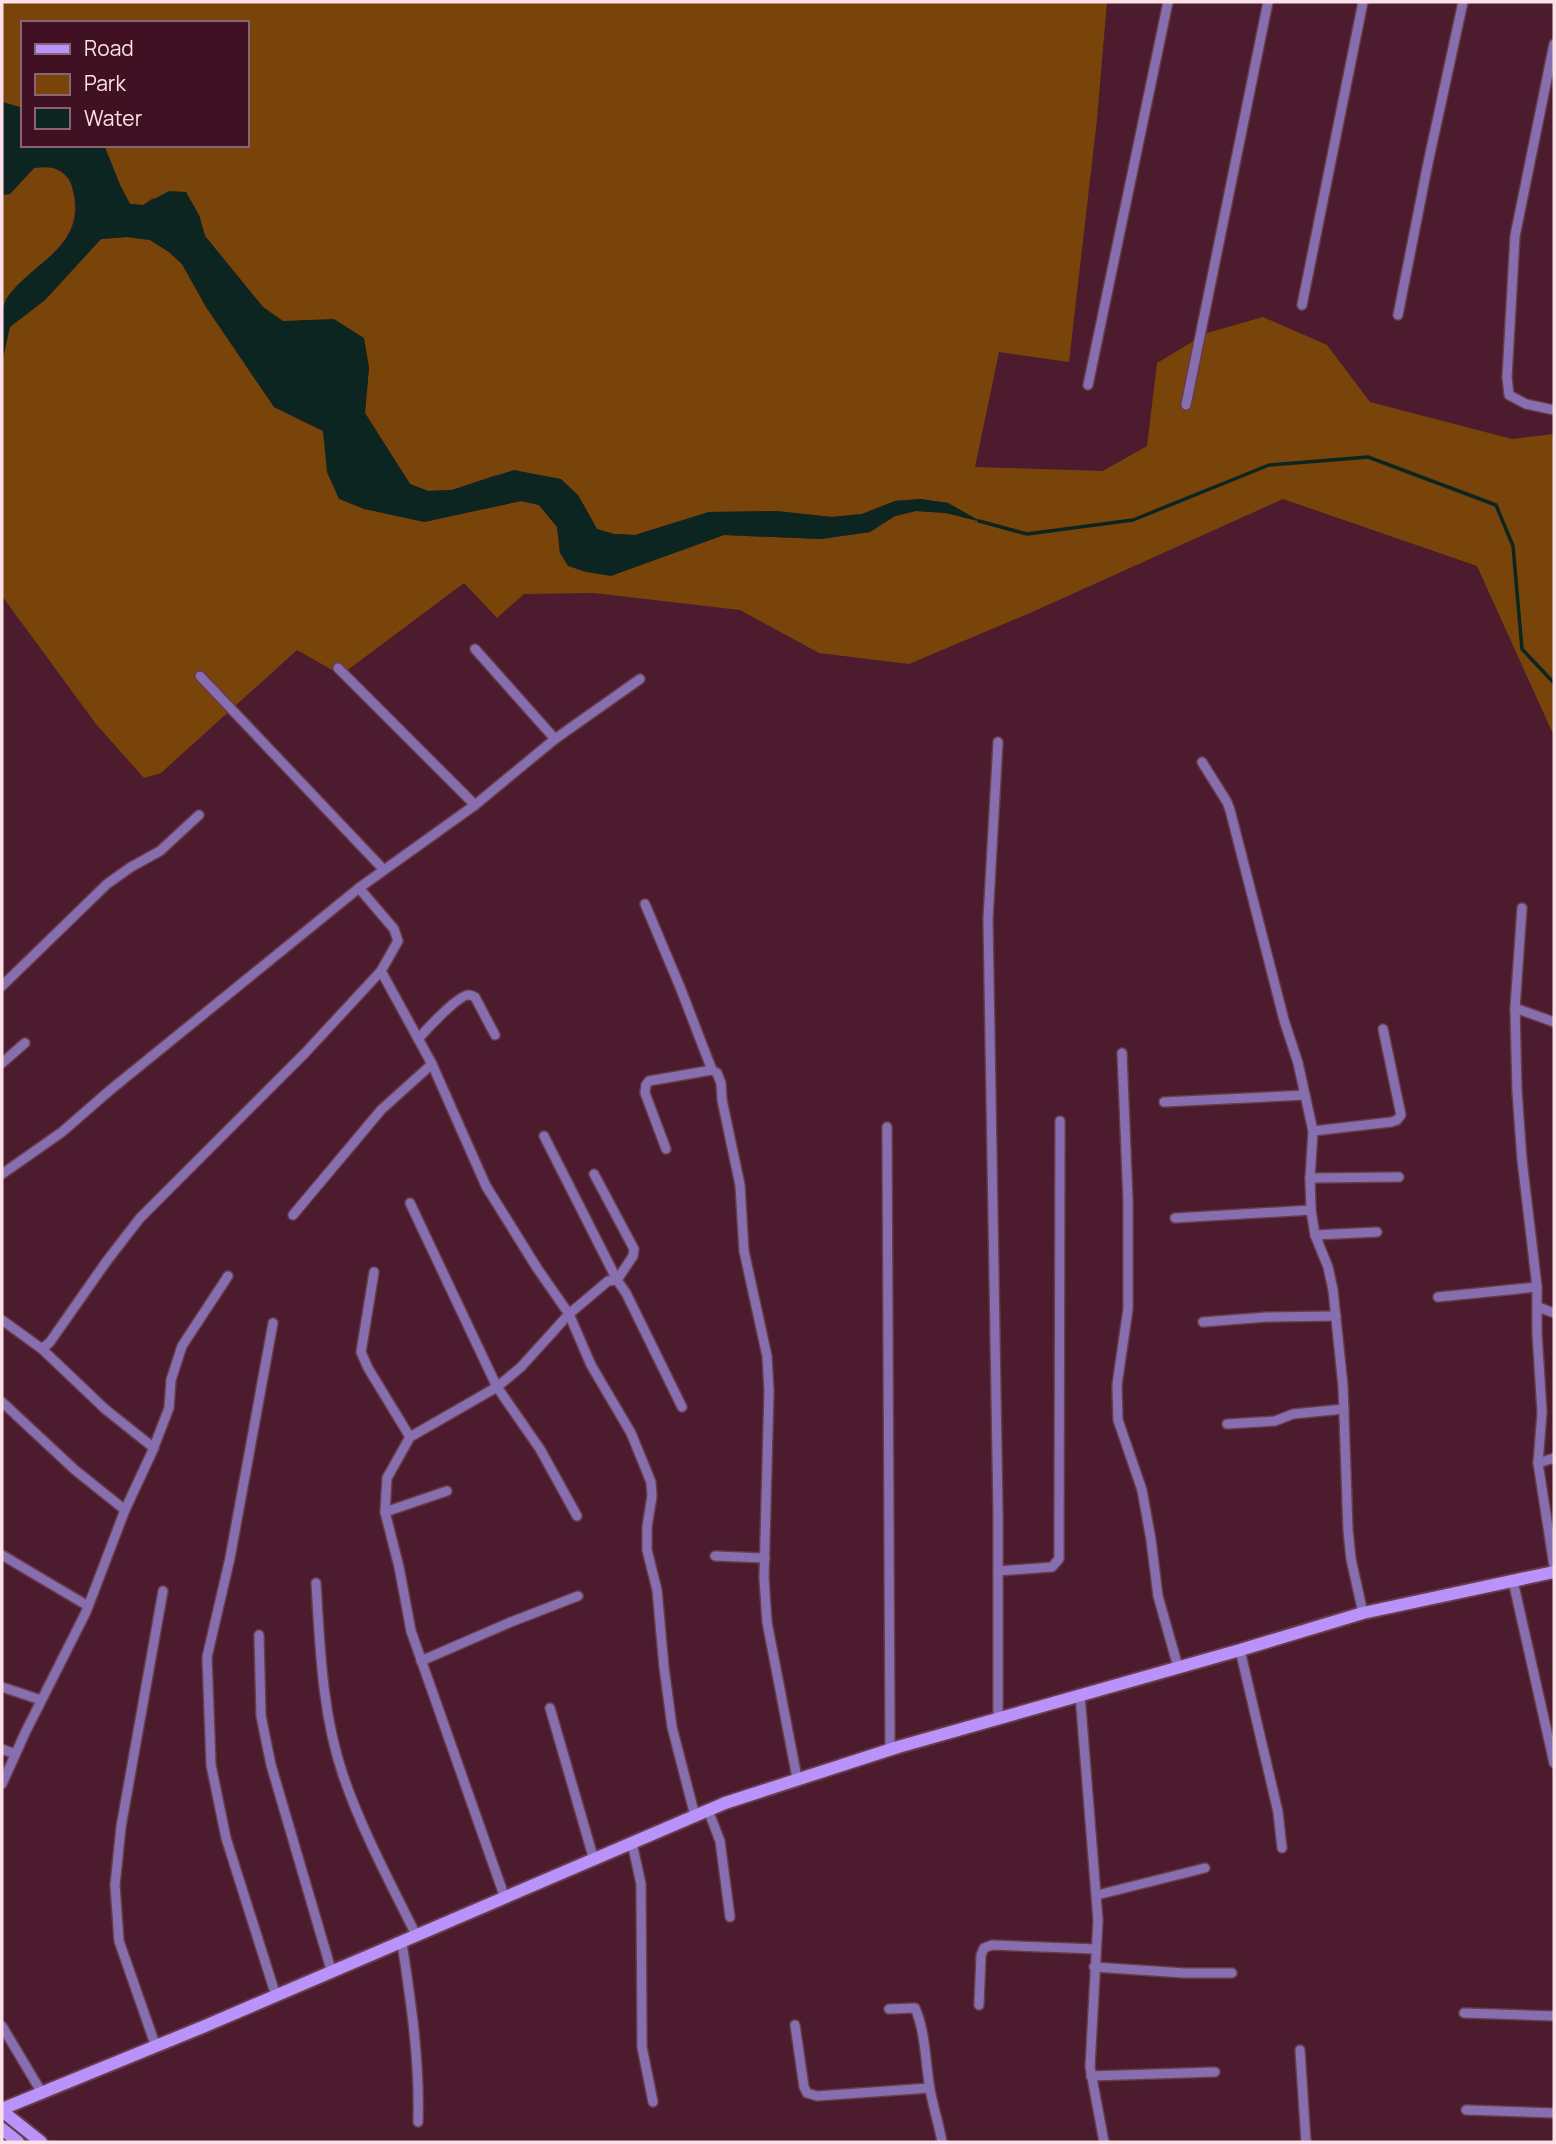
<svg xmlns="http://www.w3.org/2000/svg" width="1556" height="2144" font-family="Manrope,sans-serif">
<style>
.green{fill:#79440a}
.water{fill:#0c2520}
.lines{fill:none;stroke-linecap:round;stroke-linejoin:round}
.stream{stroke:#0c2520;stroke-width:3.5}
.street-casing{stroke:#683b4b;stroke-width:12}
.secondary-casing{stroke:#683b4b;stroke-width:16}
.street{stroke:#876faf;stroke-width:9}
.secondary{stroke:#b992fa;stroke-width:12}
</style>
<rect width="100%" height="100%" fill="#4c1b2d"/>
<g class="green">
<path d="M2,2H1107L1097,119L1069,362L999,352L975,467L1103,471L1147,446L1157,363L1207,333L1263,317L1327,345L1370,402L1512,439L1554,434V736L1477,566L1283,499L1030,613L909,664L819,653L740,610L594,593L524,594L497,618L464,583L341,675L297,650L161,773L144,778L96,724L2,596V363L9,327L45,300L101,239L127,237L150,240L169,252L182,264L206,307L274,407L323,431L325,442L424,522L521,501L539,505L557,527L560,553L611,575L724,535L821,539L870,532L895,516L916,511L946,513L978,521L948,503L920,499L895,501L862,514L832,517L776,511L709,512L635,535L614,534L597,529L578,495L496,475L452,490L428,491L410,484L365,413L369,367L308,320L283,322L263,307L205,236L199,215L153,198L143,205L130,204L120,185L104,145H247V23H23V108L2,102Z"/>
<path d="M49,166C66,173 71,178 74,197C83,253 22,265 2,309V195L10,194L34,168Z"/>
</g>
<path class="water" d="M2,102L23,108V145H104L120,185L130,204L143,205L169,191L186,192L199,215L205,236L263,307L283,321L334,319L364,338L369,367L365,413L410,484L428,491L452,490L514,470L561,479L578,495L597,529L614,534L635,535L709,512L776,511L832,517L862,514L895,501L920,499L948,503L982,522L946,513L916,511L895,516L870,532L821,539L724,535L611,576L586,572L568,566L560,553L557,527L539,505L521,501L424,522L364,509L339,499L327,472L323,431L274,407L206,307L182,264L169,252L150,240L127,237L101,239L45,300L10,327L2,363C2,346 0,313 6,299C30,263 83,249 75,198C74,193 73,187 71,182C63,167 50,166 34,168L10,194L2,195Z"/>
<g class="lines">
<path class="stream" d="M979,521L1027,534L1133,520L1269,465L1368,457L1496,505L1513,546L1522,649L1554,683"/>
<defs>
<g id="street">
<path d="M1554,44L1515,236L1507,377L1509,395L1526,404L1554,410"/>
<path d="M1302,305L1363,2"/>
<path d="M1398,315L1428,163L1463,2"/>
<path d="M1088,385L1168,2"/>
<path d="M1186,405L1268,2"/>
<path d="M475,649L555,739"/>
<path d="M338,668L475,805"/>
<path d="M200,676L384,870"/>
<path d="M1202,762L1227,802L1230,810L1284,1020L1298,1063L1313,1131L1310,1178L1311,1210L1315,1235L1328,1267L1333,1290L1343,1386L1348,1530L1351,1559L1363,1613"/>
<path d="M359,888L394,929L398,941L381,971L432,1064L486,1186L537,1268L569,1314L591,1365L631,1433L651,1482L652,1496L647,1527V1550L657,1590L664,1667L672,1727L695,1816"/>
<path d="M645,904L680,987L712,1070"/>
<path d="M1522,908L1515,1008L1517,1091L1522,1160L1537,1287V1333L1542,1412L1538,1463L1554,1566"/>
<path d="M2,986L107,884L131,867L160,851L199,815"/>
<path d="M1515,1008L1554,1022"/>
<path d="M418,1039C426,1030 459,994 469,995C471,995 473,996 475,997L495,1035"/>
<path d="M1122,1053L1128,1201V1309L1117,1385L1118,1420L1142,1490L1151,1540L1158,1596L1178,1667"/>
<path d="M2,1063L25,1043"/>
<path d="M1164,1102L1305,1095"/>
<path d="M887,1127L890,1749"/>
<path d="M1313,1131L1391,1122L1397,1120L1401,1115L1383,1029"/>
<path d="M544,1136L617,1280L633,1256L634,1249L594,1174"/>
<path d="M666,1149L645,1093L646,1085L649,1081L712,1070L717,1073L721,1083L722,1100L740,1185L744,1251L767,1356L769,1391L764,1578L767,1622L797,1778"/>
<path d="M2,1174L62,1132L109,1091L359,888L475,805L555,739L640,679"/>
<path d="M1310,1178L1399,1177"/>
<path d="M410,1203L497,1387L540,1449L577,1516"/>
<path d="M293,1215L381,1110L432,1064"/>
<path d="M1175,1218L1311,1210"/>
<path d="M1315,1235L1377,1232"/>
<path d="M374,1272L361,1352L368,1368L410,1437"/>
<path d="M1438,1297L1537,1287"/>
<path d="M1538,1307L1554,1313"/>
<path d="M2,1320L42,1349L105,1409L154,1448"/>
<path d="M1203,1322L1267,1317L1336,1316"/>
<path d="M273,1323L230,1558L207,1657L211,1765L226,1838L276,1996"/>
<path d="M42,1349L50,1342L106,1262L140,1218L305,1053L381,971"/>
<path d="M2,1402L75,1470L125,1510"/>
<path d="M1227,1424L1275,1421L1293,1414L1344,1409"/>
<path d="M1538,1463L1554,1458"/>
<path d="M385,1512L447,1491"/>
<path d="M2,1555L88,1606"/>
<path d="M715,1556L765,1558"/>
<path d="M998,1571L1052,1567L1059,1559L1060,1121"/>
<path d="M1513,1581L1554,1763"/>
<path d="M316,1583C320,1647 322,1714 343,1775C362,1831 391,1884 417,1937"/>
<path d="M259,1635L261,1716L271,1765L332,1973"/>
<path d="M1240,1650L1278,1812L1282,1848"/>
<path d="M421,1661L511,1622L578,1596"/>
<path d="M2,1687L41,1700"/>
<path d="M1080,1695L1098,1920L1090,2067L1104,2142"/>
<path d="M550,1708L594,1860"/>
<path d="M998,1718V1513L988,919L998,742"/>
<path d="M2,1749L15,1754"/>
<path d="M2,1784L25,1733L86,1612L125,1510L152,1452L169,1408L171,1380L182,1346L228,1276"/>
<path d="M708,1810L720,1841L730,1917"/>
<path d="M632,1843L641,1884L642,2047L653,2102"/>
<path d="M1097,1895L1205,1868"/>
<path d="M505,1898L411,1631L399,1567L385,1512L387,1478L410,1437L497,1387L521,1367L569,1314L608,1281L617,1280L626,1293L682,1407"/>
<path d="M402,1943C411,2002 420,2062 418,2122"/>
<path d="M1094,1967L1184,1973H1232"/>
<path d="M979,2005L981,1955L984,1948L992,1945L1096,1949"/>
<path d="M889,2009L915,2008C926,2033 925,2062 930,2089C933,2107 939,2124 942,2142"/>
<path d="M1464,2013L1554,2016"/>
<path d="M795,2025L804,2087L807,2093L817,2096L929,2088"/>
<path d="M2,2026L42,2093"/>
<path d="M156,2047L119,1941L115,1885L121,1827L163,1591"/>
<path d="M1300,2050L1306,2142"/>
<path d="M1091,2076L1215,2072"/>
<path d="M1466,2110L1554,2113"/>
</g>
<g id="secondary">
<path d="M2,2109L205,2026L725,1803L898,1747L1240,1650L1363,1613L1554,1572"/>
<path d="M2,2111L41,2142"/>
<path d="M2,2129L18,2142"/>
</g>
</defs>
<use href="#street" class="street-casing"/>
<use href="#secondary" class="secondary-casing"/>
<use href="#street" class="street"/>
<use href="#secondary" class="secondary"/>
</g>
<rect width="1556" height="2144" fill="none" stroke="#fce1e8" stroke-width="7"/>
<rect x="21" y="21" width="228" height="126" fill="#401123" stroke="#8b6472" stroke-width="2"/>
<rect x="35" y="44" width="35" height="10" fill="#b992fa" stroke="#8b6472" stroke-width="2"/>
<text x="84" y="56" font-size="21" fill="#fce1e8">Road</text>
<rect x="35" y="74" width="35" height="21" fill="#79440a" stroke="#8b6472" stroke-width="2"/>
<text x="84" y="91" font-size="21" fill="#fce1e8">Park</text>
<rect x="35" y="108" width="35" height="21" fill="#0c2520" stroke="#8b6472" stroke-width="2"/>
<text x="84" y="126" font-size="21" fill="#fce1e8">Water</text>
</svg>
